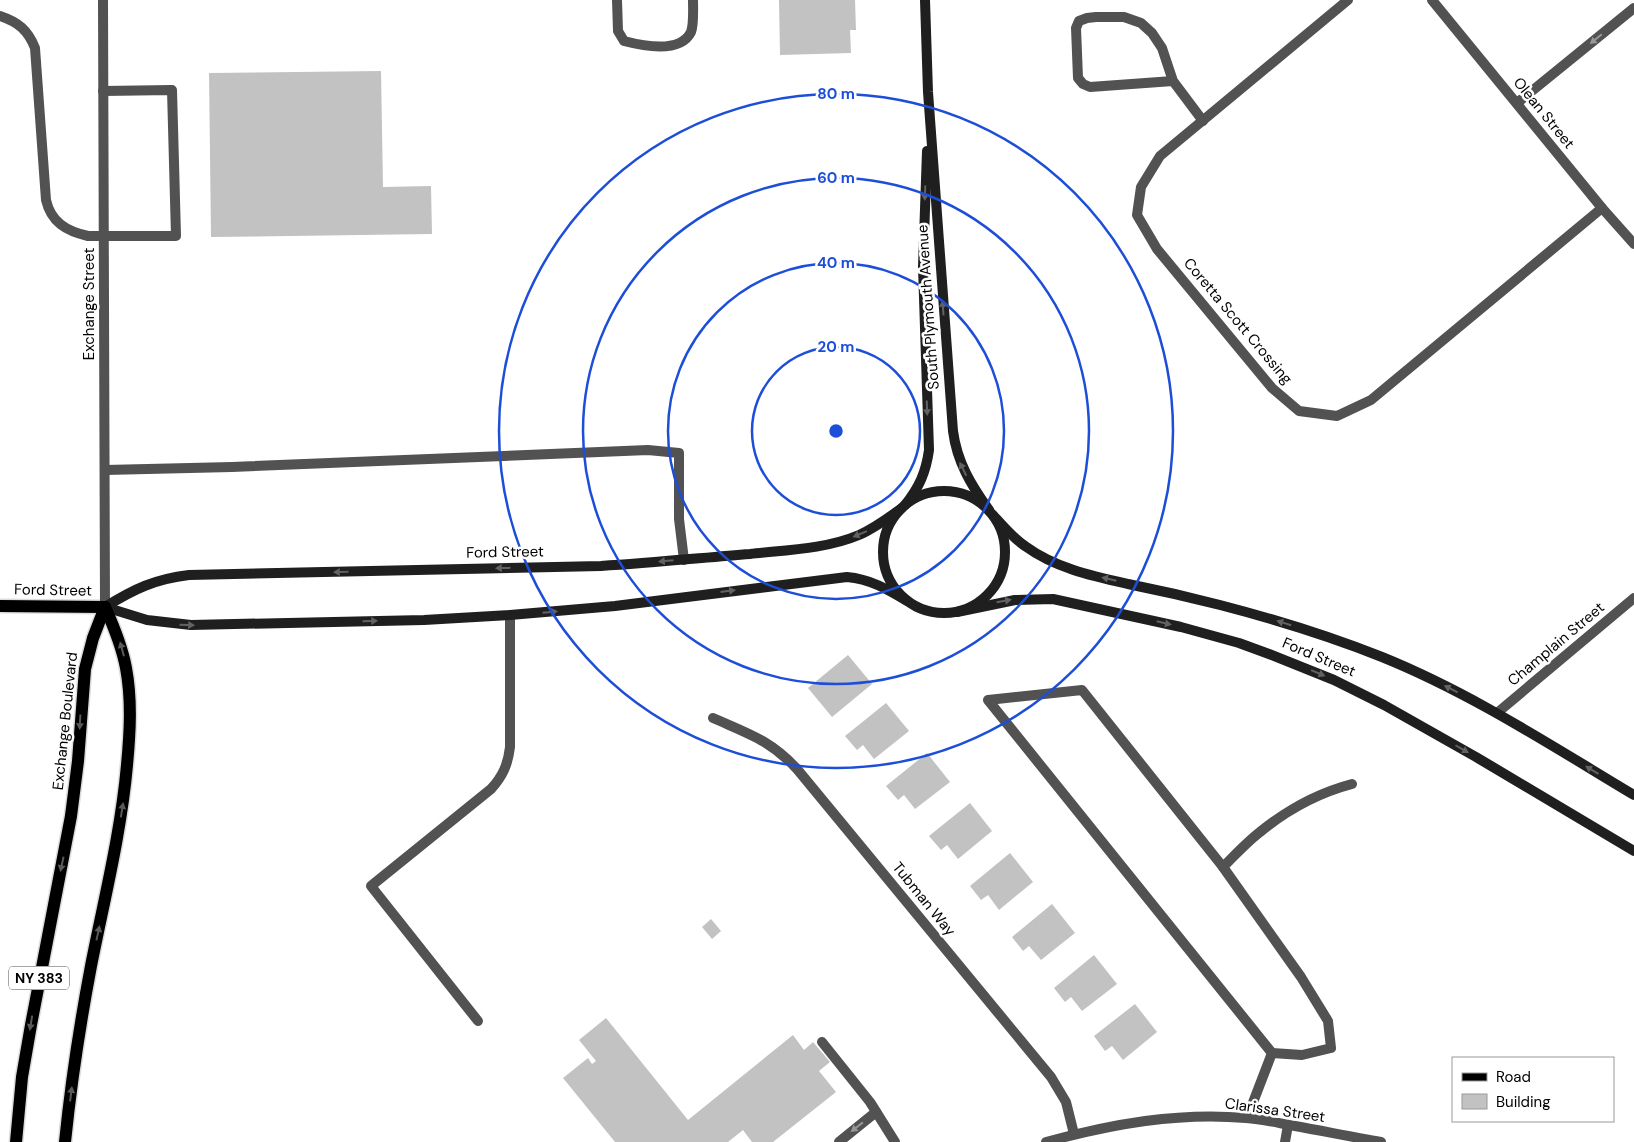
<svg xmlns="http://www.w3.org/2000/svg" width="1634" height="1142" font-family="'DM Sans',sans-serif">
<style>
.building{fill:#c2c2c2}
.lines{fill:none;stroke-linecap:round;stroke-linejoin:round}
.primary-casing{stroke:#dbdbdb;stroke-width:15}
.service{stroke:#525252;stroke-width:10}
.minor{stroke:#525252;stroke-width:10}
.tertiary{stroke:#525252;stroke-width:10}
.secondary{stroke:#1f1f1f;stroke-width:10}
.primary{stroke:#000;stroke-width:12}
.oneway{fill:#979797}
.oneway2{fill:#626262}
.oneway3{fill:#595959}
.ring{fill:none;stroke:#1d4ed8;stroke-width:2.5}
.labels{text-anchor:middle;dominant-baseline:central;stroke-width:5;stroke-linejoin:round;paint-order:stroke}
.shield{fill:#fff;stroke:#4c4c4c;stroke-width:1}
.shield-label{font-size:14px;font-weight:bold;fill:#000}
.street-label{font-size:15px;fill:#000;stroke:#fff}
.centre{fill:#1d4ed8;stroke:#fff;stroke-width:2.5}
.ring-label{font-size:15px;text-anchor:middle;font-weight:bold;fill:#1d4ed8;stroke:#fff;stroke-width:5;stroke-linejoin:round;paint-order:stroke}
</style>
<rect width="100%" height="100%" fill="#fff"/>
<g class="building">
<path d="M779,0H855L856,30H850L851,53L780,55Z"/>
<path d="M381,71L383,187L431,186L432,234L211,237L209,73Z"/>
<path d="M848,655L872,684L832,717L808,688Z"/>
<path d="M886,703L909,731L874,759L863,745L857,750L845,736Z"/>
<path d="M927,753L950,782L915,809L904,795L898,800L886,786Z"/>
<path d="M970,803L992,831L958,859L947,845L941,850L929,836Z"/>
<path d="M1010,853L1033,882L999,910L988,895L981,900L970,886Z"/>
<path d="M1052,904L1075,933L1041,960L1029,946L1023,951L1012,937Z"/>
<path d="M711,919L721,931L712,939L702,927Z"/>
<path d="M1094,955L1117,984L1082,1011L1071,997L1065,1002L1054,988Z"/>
<path d="M1135,1004L1157,1032L1123,1060L1112,1046L1105,1051L1094,1036Z"/>
<path d="M606,1018L688,1120L793,1035L804,1050L813,1042L830,1062L819,1071L836,1092L773,1142H752L743,1130L728,1142H615L563,1078L588,1058L592,1064L596,1061L579,1040Z"/>
</g>
<g class="lines">
<defs>
<g id="primary">
<path d="M0,606L105,607"/>
<path d="M16,1142L22,1077L31,1025L71,816L78,761L85,669L93,638L105,607"/>
<path d="M65,1142C71,1083 80,1024 91,966C104,900 121,833 127,765C130,733 132,700 126,668C122,646 114,627 105,607"/>
</g>
</defs>
<use href="#primary" class="primary-casing"/>
<g class="service">
<path d="M617,0L618,31L624,41C643,46 680,54 691,32C694,24 693,9 693,0"/>
<path d="M0,16C18,22 28,30 35,48L46,200C51,222 66,231 88,236H176L172,90L103,91"/>
<path d="M1173,81L1090,87L1083,84L1078,78L1076,28L1079,21L1087,18L1096,17H1124L1141,23L1152,33L1162,48L1173,81L1203,121"/>
<path d="M105,470L232,467L648,450L679,453V519L684,560"/>
<path d="M1223,867L1082,690L988,700L1272,1053"/>
<path d="M478,1021L371,886L491,789C503,776 508,764 510,747V615"/>
<path d="M822,1042L870,1102L895,1142"/>
<path d="M1247,1118L1272,1053L1302,1055L1331,1048L1328,1021L1301,977L1223,867C1235,855 1247,842 1260,832C1287,810 1318,793 1352,784"/>
<path d="M839,1142L876,1112"/>
<path d="M1285,1142L1288,1125"/>
</g>
<g class="minor">
<path d="M1348,0L1160,156L1141,187L1137,215L1157,249L1272,388L1299,411L1337,416L1371,400L1602,208"/>
<path d="M1432,0L1602,208L1634,244"/>
<path d="M1517,103L1634,8"/>
<path d="M1497,713L1634,598"/>
<path d="M713,718C749,734 770,740 797,769L1051,1077L1066,1102L1074,1134"/>
<path d="M1046,1142C1112,1124 1178,1112 1246,1118C1262,1119 1278,1123 1295,1126C1323,1131 1352,1137 1381,1142"/>
</g>
<path class="tertiary" d="M103,0L105,607"/>
<g class="secondary">
<path d="M925,0L928,92L953,431C957,462 971,485 989,510"/>
<circle cx="944" cy="552" r="61"/>
<path d="M905,505C919,488 926,472 929,450L923,267L927,151"/>
<path d="M993,515C1003,526 1013,538 1025,546C1055,568 1092,576 1128,584C1158,590 1189,597 1220,605C1274,619 1329,636 1382,657C1471,693 1552,746 1634,795"/>
<path d="M105,607C134,589 155,579 189,575L601,566C651,563 700,558 750,554C786,550 826,549 859,535C875,528 888,518 902,508"/>
<path d="M105,607L147,620L191,625L424,620L510,615L615,606L847,577C870,579 887,589 907,601"/>
<path d="M957,612L1015,600L1053,599L1181,627L1239,643L1269,654L1334,680L1384,705L1476,757L1634,851"/>
</g>
<use href="#primary" class="primary"/>
</g>
<defs><path id="oneway-solid" d="M-6-.8H1V-3.2L6.5 0L1 3.2V.8H-6Z" transform="scale(1.25)"/></defs>
<g class="oneway">
<use href="#oneway-solid" transform="translate(1596 39) rotate(141)"/>
<use href="#oneway-solid" transform="translate(857 1127) rotate(142)"/>
</g>
<g class="oneway2">
<use href="#oneway-solid" transform="translate(925 193) rotate(92)"/>
<use href="#oneway-solid" transform="translate(943 308) rotate(-94)"/>
<use href="#oneway-solid" transform="translate(927 408) rotate(88)"/>
<use href="#oneway-solid" transform="translate(963 469) rotate(-116)"/>
<use href="#oneway-solid" transform="translate(860 534) rotate(157)"/>
<use href="#oneway-solid" transform="translate(666 561) rotate(175)"/>
<use href="#oneway-solid" transform="translate(503 568) rotate(179)"/>
<use href="#oneway-solid" transform="translate(341 572) rotate(179)"/>
<use href="#oneway-solid" transform="translate(1109 579) rotate(-167)"/>
<use href="#oneway-solid" transform="translate(728 591) rotate(-7)"/>
<use href="#oneway-solid" transform="translate(1004 601) rotate(-10)"/>
<use href="#oneway-solid" transform="translate(550 612) rotate(-5)"/>
<use href="#oneway-solid" transform="translate(370 621) rotate(-1)"/>
<use href="#oneway-solid" transform="translate(1164 623) rotate(13)"/>
<use href="#oneway-solid" transform="translate(1284 623) rotate(-163)"/>
<use href="#oneway-solid" transform="translate(187 625) rotate(2)"/>
<use href="#oneway-solid" transform="translate(1318 673) rotate(23)"/>
<use href="#oneway-solid" transform="translate(1451 689) rotate(-153)"/>
<use href="#oneway-solid" transform="translate(1462 749) rotate(30)"/>
<use href="#oneway-solid" transform="translate(1592 770) rotate(-149)"/>
</g>
<g class="oneway3">
<use href="#oneway-solid" transform="translate(122 649) rotate(-105)"/>
<use href="#oneway-solid" transform="translate(80 722) rotate(93)"/>
<use href="#oneway-solid" transform="translate(122 810) rotate(-81)"/>
<use href="#oneway-solid" transform="translate(62 864) rotate(102)"/>
<use href="#oneway-solid" transform="translate(98 933) rotate(-78)"/>
<use href="#oneway-solid" transform="translate(31 1023) rotate(99)"/>
<use href="#oneway-solid" transform="translate(71 1094) rotate(-83)"/>
</g>
<g class="ring">
<circle cx="836" cy="431" r="84"/>
<circle cx="836" cy="431" r="168"/>
<circle cx="836" cy="431" r="253"/>
<circle cx="836" cy="431" r="337"/>
</g>
<g class="labels">
<rect class="shield" x="9" y="966.5" width="60" height="23" rx="4"/>
<g class="shield-label">
<text x="39" y="978">NY 383</text>
</g>
<g class="street-label">
<text transform="translate(1544 113) rotate(51)">Olean Street</text>
<text transform="translate(89 304) rotate(-90)">Exchange Street</text>
<text transform="translate(928 307) rotate(-94)">South Plymouth Avenue</text>
<text transform="translate(1238 321) rotate(50)">Coretta Scott Crossing</text>
<text transform="translate(505 552) rotate(-1)">Ford Street</text>
<text transform="translate(53 590) rotate(1)">Ford Street</text>
<text transform="translate(1556 644) rotate(-40)">Champlain Street</text>
<text transform="translate(1319 657) rotate(23)">Ford Street</text>
<text transform="translate(65 721) rotate(-84)">Exchange Boulevard</text>
<text transform="translate(924 899) rotate(51)">Tubman Way</text>
<text transform="translate(1275 1110) rotate(8)">Clarissa Street</text>
</g>
</g>
<circle cx="836" cy="431" r="8" class="centre"/>
<g class="ring-label">
<text x="836" y="99">80 m</text>
<text x="836" y="183">60 m</text>
<text x="836" y="268">40 m</text>
<text x="836" y="352">20 m</text>
</g>
<rect x="1452" y="1057" width="162" height="65" fill="#ffffff" stroke="#999999"/>
<rect x="1462" y="1073" width="25" height="8" fill="#000000" stroke="#999999"/>
<text x="1496" y="1082" font-size="15" fill="#000000">Road</text>
<rect x="1462" y="1094" width="25" height="15" fill="#c2c2c2" stroke="#999999"/>
<text x="1496" y="1107" font-size="15" fill="#000000">Building</text>
</svg>
